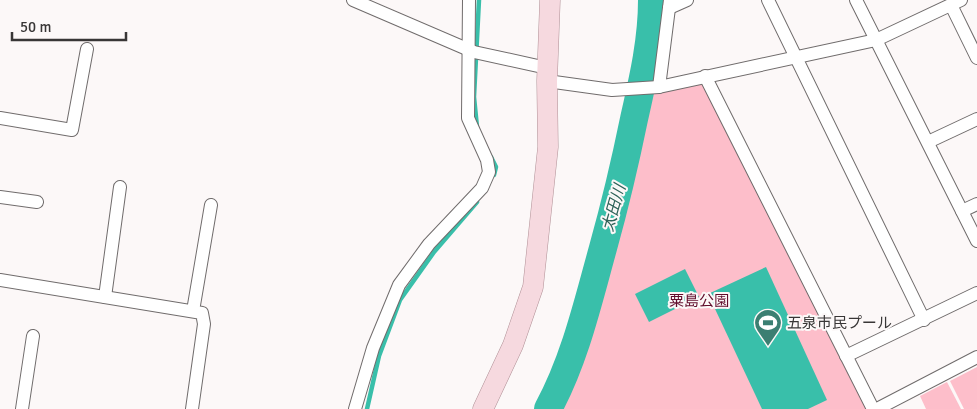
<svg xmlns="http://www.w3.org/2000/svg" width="977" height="409" font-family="Signika,'Noto Sans JP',sans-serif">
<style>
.green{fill:#fdbeca}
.water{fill:#39bfaa}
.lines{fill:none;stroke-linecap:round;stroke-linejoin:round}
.stream{stroke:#39bfaa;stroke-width:4.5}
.river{stroke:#39bfaa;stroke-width:28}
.minor-casing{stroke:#706c6c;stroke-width:14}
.primary-casing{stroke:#b09096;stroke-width:21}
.minor{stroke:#fff;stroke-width:12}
.primary{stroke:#f6d9df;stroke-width:20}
.labels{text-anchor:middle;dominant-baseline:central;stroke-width:4;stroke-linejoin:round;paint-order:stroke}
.park-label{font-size:15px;fill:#620e2c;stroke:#fcf8f8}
.poi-label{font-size:15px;fill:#383636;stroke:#fcf8f8;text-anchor:start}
.water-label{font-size:16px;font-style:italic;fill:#2d6258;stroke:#fcf8f8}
</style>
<rect width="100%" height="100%" fill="#fcf8f8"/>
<g class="green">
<path d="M705,76L873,409H548L561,385L586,310L623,178L633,126L645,87Z"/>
<path d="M977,367V409H964L950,381Z"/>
<path d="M947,382L961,409H926L920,396Z"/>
</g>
<g class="water">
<path d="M766,267L827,400L808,409H762L708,294Z"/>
<path d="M685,269L699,297L649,322L635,294Z"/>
</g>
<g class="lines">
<g class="stream">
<path d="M477,127L474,97L479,0"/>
<path d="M491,157L496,167L494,175"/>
<path d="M367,409L379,356L400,300L434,252L477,202"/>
</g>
<path class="river" d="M548,409C575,359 588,302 603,248C615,205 625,163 634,119C643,79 652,41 652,0"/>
<defs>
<g id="minor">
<path d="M353,0L474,52L547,68"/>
<path d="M768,0L924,320"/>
<path d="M856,0L977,241"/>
<path d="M951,5L977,58"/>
<path d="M669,8L687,0"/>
<path d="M705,76L873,409"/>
<path d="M547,81L612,90L659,87L876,40L961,0"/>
<path d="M659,87L670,0"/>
<path d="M0,118L72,130L87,49"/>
<path d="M928,142L977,119"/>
<path d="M0,197L37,202"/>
<path d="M962,211L977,204"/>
<path d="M0,280L202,313L204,324L192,409"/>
<path d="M105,297L120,187"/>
<path d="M193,311L211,205"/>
<path d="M846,356L977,293"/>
<path d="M22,409L33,336"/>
<path d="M355,409L373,348L399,285L429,244L482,188L489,172L487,160L468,118L469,0"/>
<path d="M877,409L977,357"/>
</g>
<path id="primary" d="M483,409L513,345L533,287L548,147L547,81L550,0"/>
</defs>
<use href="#minor" class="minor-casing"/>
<use href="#primary" class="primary-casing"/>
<use href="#minor" class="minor"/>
<use href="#primary" class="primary"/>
</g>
<defs>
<symbol id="stadium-pin" viewBox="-11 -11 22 30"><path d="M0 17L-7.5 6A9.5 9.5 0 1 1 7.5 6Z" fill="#3b7f72" stroke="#fcf8f8"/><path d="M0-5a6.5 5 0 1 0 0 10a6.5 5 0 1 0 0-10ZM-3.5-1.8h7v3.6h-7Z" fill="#fff"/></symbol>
</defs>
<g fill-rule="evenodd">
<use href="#stadium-pin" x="752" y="307" width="32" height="43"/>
</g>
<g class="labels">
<g class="park-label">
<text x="699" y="301">粟島公園</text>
</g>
<g class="poi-label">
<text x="787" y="323">五泉市民プール</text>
</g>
<g class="water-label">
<text transform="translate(614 208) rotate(-74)">太田川</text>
</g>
</g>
<path d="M12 32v8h114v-8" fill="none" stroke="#383636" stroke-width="2.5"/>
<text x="20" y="32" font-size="15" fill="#383636" stroke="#fcf8f8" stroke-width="4" paint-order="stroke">50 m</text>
</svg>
